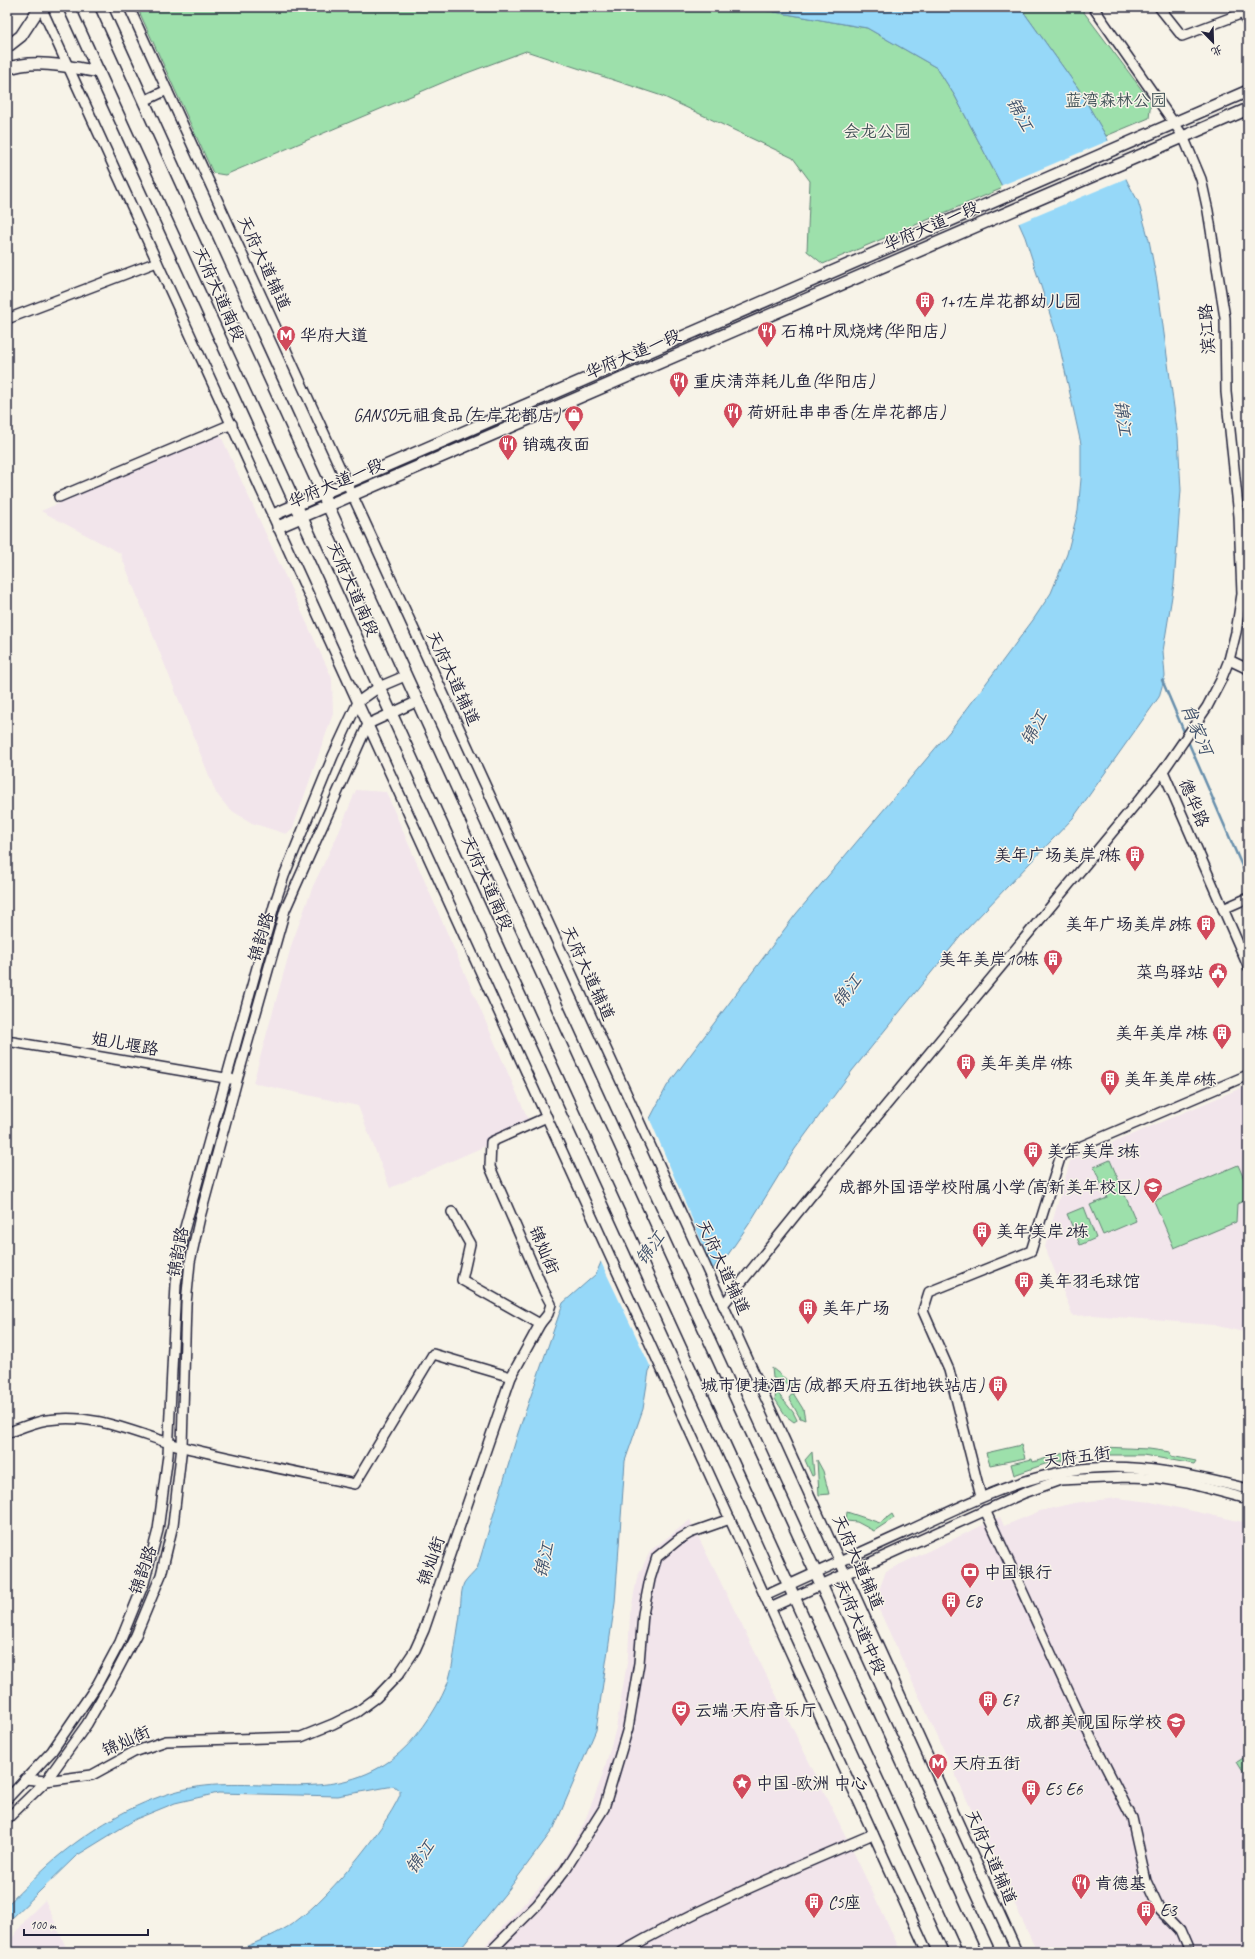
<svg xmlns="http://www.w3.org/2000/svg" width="1255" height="1959" font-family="Caveat,'LXGW WenKai TC',sans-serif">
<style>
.built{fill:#f2e5eb}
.green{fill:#9de0ab;stroke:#608173}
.water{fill:#96d8f8;stroke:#688fac}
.pier{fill:#f7f3e8}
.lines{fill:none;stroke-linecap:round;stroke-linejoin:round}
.stream{stroke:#688fac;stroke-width:2.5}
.minor-casing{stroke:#22223b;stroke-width:12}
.major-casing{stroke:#22223b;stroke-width:14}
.minor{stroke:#f7f3e8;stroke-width:9}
.major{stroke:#f7f3e8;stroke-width:11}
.labels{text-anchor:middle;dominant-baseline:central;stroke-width:3;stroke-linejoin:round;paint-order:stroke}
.park-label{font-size:17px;fill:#415257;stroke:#f7f3e8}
.street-label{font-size:17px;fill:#22223b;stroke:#f7f3e8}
.poi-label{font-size:17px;fill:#22223b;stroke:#f7f3e8;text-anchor:start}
.water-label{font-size:18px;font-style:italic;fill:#3f506a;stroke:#f7f3e8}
</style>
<rect width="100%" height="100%" fill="#f7f3e8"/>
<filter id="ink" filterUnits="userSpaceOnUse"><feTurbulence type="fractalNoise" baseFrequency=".025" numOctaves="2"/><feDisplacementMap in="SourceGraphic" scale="8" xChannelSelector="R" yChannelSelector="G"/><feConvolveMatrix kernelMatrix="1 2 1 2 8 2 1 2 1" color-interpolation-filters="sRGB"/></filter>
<g filter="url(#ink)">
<g class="built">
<path d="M220,434L332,678L333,714L293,828L286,834L252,823L229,809L216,793L120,553L41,511Z"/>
<path d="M356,790L386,792L531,1126L390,1188L358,1106L253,1083L292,943L313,886L339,832Z"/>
<path d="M1248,1085V1333L1213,1325L1093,1315L1073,1316L1045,1247L1070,1161Z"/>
<path d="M1117,1498L1151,1502L1248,1523V1952H1037L875,1601L886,1571L1000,1517L1004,1526L1040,1511L1074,1503Z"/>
<path d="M690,1520L853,1851L901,1952H479L559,1866L582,1828L602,1777L616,1728L628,1657L630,1615L637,1578L651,1550Z"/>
<path d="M45,1900L68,1952H7V1945L27,1918Z"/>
</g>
<g class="green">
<path d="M137,7H746L867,28L937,68L955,96L1003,188L823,264L807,251L810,181L793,158L662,96L526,51L451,79L225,175L213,173Z"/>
<path d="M1020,7H1080L1151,102L1149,118L1106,136L1078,88Z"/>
<path d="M1110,1160L1136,1221L1103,1235L1090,1205L1107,1198L1094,1167Z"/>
<path d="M1238,1165L1248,1188V1199L1237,1204L1236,1222L1174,1248L1154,1201Z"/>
<path d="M1084,1207L1096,1238L1080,1245L1067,1214Z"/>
<path d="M772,1368L792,1384L793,1387L773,1378Z"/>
<path d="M776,1391L793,1412L797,1420L794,1422L786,1416L775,1399Z"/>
<path d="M793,1393L803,1409L805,1420L800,1418L789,1398Z"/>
<path d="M1021,1445L1025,1458L990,1465L986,1453Z"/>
<path d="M1103,1447L1149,1449L1170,1452L1171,1456L1196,1461L1194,1464L1143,1455H1099V1450Z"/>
<path d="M1075,1450L1078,1457L1045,1464L1014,1475L1011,1464L1032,1459L1033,1462Z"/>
<path d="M812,1452L814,1475L812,1476L805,1460Z"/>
<path d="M817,1460L823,1471L829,1494L819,1495Z"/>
<path d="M847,1512L880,1523L892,1514L894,1518L874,1531L857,1522L846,1521Z"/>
<path d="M1248,1755V1780L1237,1762Z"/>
</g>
<path class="water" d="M746,7H1020L1078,88L1106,136L1128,183L1138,201L1149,240L1157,282L1178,437L1181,490L1174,584L1163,651L1165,676L1159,697L1073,818L964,932L852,1071L795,1149L749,1224L725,1259L717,1263L682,1314L649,1371L643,1409L625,1461L615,1603L596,1730L554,1828L509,1889L458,1952H233C252,1944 271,1937 289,1926C322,1906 384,1831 400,1795V1791L394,1786L337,1796L218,1793L175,1803L136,1819L76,1856L7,1923V1905C25,1888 42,1869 61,1854C97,1825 141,1799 186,1789C256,1774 328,1805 391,1760C415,1742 435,1713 447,1685C453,1670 456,1639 459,1622C461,1613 460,1591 464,1584C467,1579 473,1574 477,1569L518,1433L563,1303L596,1274L628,1198L645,1128L667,1086L796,914L955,725L1033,620L1051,593L1067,554L1078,511L1081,479V444L1058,339L1025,237L1003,188L955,96L937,68L867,28Z"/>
<g class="pier">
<path d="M1110,140L1127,178L1017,224L1000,186Z"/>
<path d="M649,1117L714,1271L683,1315L652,1370L600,1260L626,1197L635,1152Z"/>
</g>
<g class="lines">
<g class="stream">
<path d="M1162,680L1185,734"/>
<path d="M1187,739L1248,880"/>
</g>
<defs>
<g id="minor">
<path d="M41,7L927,1952"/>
<path d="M129,7L716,1289L1017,1952"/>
<path d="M1159,7L1182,36L1243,13L1248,24"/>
<path d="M144,101L167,90"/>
<path d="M7,319L157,262"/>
<path d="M59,497L232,424"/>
<path d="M1229,660L1248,669"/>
<path d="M1163,771L1248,966"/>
<path d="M1223,909L1248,898"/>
<path d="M7,1041L231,1079"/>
<path d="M452,1212L470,1244L462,1280L540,1324"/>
<path d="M723,1305L811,1196L1163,771L1207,707L1221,680L1229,660L1236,632L1242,594L1239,516L1226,392L1225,318L1208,211L1201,179L1183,136L1093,7"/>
<path d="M7,1433C20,1428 34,1422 47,1420C96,1412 138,1435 183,1447C240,1461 297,1472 355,1484L433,1354L511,1377"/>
<path d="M981,1497L949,1370L923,1311L929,1292L1031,1251L1061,1155L1248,1075"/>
<path d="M985,1510L1077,1710L1132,1818L1146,1881L1159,1909L1180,1931L1189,1952"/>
<path d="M765,1596C812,1574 860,1553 908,1531C967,1504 1027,1472 1093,1468C1145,1464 1198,1477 1248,1489"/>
<path d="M770,1608L1024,1493L1060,1480L1128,1477L1158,1478L1187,1483L1248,1499"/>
<path d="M25,1779L46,1781L92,1775L134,1752L166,1741L301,1737L333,1724L357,1712L376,1698L399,1674L415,1650L424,1630L511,1377L540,1324L548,1314L551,1304L544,1291L490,1167L491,1142L547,1117"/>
<path d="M7,1799L52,1751L97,1685L120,1642L144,1583L158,1530L168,1455L176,1284L184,1231L274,906L284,876L333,756L358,702L379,687L405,676"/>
<path d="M7,1819L46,1781L87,1724L116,1673L136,1635L161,1575L173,1525L182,1446L186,1304L190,1262L200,1217L237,1080L285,910L368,724L416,702"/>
<path d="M490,1952L537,1905L565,1870L604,1808L628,1728L639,1663L643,1614L650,1579L657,1557L678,1540L690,1533L730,1519"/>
<path d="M622,1952C702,1906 788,1871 873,1834"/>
</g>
<g id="major">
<path d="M69,7L956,1952"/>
<path d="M101,7C395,656 693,1303 989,1952"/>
<path d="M7,47L21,36L40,7"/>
<path d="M7,69C33,58 72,67 99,72"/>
<path d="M273,515L1248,91"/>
<path d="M278,527L1248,109"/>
</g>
</defs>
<use href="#minor" class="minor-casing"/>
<use href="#major" class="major-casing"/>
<use href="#minor" class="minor"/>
<use href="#major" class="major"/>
</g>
</g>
<defs>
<symbol id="building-pin" viewBox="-11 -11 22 30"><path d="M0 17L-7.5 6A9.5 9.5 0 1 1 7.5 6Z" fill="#d1495b" stroke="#f7f3e8"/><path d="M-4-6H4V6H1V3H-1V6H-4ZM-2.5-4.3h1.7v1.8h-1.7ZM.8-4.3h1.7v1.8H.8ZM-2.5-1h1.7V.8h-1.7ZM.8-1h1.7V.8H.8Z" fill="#fff"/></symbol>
<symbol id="restaurant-pin" viewBox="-11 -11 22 30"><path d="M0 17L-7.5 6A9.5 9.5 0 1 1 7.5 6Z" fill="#d1495b" stroke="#f7f3e8"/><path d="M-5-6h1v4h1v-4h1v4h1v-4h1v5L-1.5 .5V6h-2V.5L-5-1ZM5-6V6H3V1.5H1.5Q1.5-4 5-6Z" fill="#fff"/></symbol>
<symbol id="metro-pin" viewBox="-11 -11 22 30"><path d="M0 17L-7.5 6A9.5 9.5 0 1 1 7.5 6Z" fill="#d1495b" stroke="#f7f3e8"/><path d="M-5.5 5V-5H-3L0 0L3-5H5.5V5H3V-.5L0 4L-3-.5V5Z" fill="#fff"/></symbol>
<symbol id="shop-pin" viewBox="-11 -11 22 30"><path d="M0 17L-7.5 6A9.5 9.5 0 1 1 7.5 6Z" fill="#d1495b" stroke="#f7f3e8"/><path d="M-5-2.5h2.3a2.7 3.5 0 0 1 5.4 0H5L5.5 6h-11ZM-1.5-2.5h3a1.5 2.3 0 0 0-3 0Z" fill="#fff"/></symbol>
<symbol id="civic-pin" viewBox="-11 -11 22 30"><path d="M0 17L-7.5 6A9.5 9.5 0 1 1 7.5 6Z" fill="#d1495b" stroke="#f7f3e8"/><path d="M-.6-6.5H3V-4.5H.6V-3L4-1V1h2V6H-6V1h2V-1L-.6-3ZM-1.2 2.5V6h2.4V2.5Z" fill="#fff"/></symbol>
<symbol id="school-pin" viewBox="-11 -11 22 30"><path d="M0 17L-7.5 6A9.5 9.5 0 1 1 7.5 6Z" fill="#d1495b" stroke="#f7f3e8"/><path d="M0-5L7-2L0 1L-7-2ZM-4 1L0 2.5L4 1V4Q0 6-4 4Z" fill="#fff"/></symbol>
<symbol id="bank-pin" viewBox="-11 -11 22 30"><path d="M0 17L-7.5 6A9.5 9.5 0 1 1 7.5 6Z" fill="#d1495b" stroke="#f7f3e8"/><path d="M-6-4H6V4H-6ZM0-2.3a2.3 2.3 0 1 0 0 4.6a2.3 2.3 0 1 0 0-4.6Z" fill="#fff"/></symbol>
<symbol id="theatre-pin" viewBox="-11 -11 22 30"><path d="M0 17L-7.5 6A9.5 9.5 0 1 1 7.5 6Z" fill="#d1495b" stroke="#f7f3e8"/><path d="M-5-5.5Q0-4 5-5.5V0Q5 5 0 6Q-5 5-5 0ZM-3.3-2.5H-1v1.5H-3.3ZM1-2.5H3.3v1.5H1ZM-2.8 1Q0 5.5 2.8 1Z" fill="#fff"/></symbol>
<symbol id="sight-pin" viewBox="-11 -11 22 30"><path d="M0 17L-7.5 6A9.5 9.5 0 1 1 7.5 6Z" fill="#d1495b" stroke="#f7f3e8"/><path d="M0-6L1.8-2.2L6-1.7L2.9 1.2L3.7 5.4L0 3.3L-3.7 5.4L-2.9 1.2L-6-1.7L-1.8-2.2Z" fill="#fff"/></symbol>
</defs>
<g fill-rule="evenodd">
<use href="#building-pin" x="914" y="290" width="22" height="30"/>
<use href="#restaurant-pin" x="756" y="320" width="22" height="30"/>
<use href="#metro-pin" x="275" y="324" width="22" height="30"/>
<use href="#restaurant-pin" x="668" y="370" width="22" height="30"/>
<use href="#restaurant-pin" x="722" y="401" width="22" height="30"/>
<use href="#shop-pin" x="563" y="404" width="22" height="30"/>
<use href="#restaurant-pin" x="497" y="433" width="22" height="30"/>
<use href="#building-pin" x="1124" y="844" width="22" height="30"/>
<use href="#building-pin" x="1195" y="913" width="22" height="30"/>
<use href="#building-pin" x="1042" y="948" width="22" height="30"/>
<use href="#civic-pin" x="1207" y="961" width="22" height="30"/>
<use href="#building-pin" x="1211" y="1022" width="22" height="30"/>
<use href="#building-pin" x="955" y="1052" width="22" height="30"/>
<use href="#building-pin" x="1099" y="1068" width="22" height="30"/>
<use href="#building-pin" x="1022" y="1140" width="22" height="30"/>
<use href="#school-pin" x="1142" y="1176" width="22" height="30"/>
<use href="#building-pin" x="971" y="1220" width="22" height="30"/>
<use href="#building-pin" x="1013" y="1270" width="22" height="30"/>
<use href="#building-pin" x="797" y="1297" width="22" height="30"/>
<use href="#building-pin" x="987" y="1374" width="22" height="30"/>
<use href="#bank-pin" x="959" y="1561" width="22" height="30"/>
<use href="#building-pin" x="940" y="1590" width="22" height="30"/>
<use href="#building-pin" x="977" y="1689" width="22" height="30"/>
<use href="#theatre-pin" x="670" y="1699" width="22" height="30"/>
<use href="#school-pin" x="1165" y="1711" width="22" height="30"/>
<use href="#metro-pin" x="927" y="1752" width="22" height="30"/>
<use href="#sight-pin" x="731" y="1772" width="22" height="30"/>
<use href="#building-pin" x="1020" y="1778" width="22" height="30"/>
<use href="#restaurant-pin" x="1070" y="1872" width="22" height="30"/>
<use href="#building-pin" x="803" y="1891" width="22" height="30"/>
<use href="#building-pin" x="1135" y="1899" width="22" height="30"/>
</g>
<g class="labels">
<g class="park-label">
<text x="1116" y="100">蓝湾森林公园</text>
<text x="877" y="131">会龙公园</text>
</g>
<g class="street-label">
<text transform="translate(931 226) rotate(-23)">华府大道一段</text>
<text transform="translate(264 263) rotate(65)">天府大道辅道</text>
<text transform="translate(219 294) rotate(66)">天府大道南段</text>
<text transform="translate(1207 329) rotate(-94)">滨江路</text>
<text transform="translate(633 354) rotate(-23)">华府大道一段</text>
<text transform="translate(336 483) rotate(-23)">华府大道一段</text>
<text transform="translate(353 589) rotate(66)">天府大道南段</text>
<text transform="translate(453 678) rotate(65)">天府大道辅道</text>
<text transform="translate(1194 803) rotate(67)">德华路</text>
<text transform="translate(487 883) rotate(66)">天府大道南段</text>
<text transform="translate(261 937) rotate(-74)">锦韵路</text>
<text transform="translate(588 973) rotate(65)">天府大道辅道</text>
<text transform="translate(125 1044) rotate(10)">姐儿堰路</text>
<text transform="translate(544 1250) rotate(67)">锦灿街</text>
<text transform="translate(178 1252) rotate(-80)">锦韵路</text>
<text transform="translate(723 1267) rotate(65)">天府大道辅道</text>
<text transform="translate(1077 1457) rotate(-8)">天府五街</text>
<text transform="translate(431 1561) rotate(-71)">锦灿街</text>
<text transform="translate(858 1562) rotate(66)">天府大道辅道</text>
<text transform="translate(143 1570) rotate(-71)">锦韵路</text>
<text transform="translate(860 1627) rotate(66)">天府大道中段</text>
<text transform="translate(126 1741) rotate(-24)">锦灿街</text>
<text transform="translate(991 1857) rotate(66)">天府大道辅道</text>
</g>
<g class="poi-label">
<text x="939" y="301">1+1左岸花都幼儿园</text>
<text x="781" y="331">石棉叶凤烧烤(华阳店)</text>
<text x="300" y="335">华府大道</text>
<text x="693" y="381">重庆清萍耗儿鱼(华阳店)</text>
<text x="747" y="412">荷妍社串串香(左岸花都店)</text>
<text x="560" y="415" text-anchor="end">GANSO元祖食品(左岸花都店)</text>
<text x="522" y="444">销魂夜面</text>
<text x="1121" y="855" text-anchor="end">美年广场美岸9栋</text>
<text x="1192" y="924" text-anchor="end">美年广场美岸8栋</text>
<text x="1039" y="959" text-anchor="end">美年美岸10栋</text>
<text x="1204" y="972" text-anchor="end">菜鸟驿站</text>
<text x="1208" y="1033" text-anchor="end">美年美岸7栋</text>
<text x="980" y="1063">美年美岸4栋</text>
<text x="1124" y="1079">美年美岸6栋</text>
<text x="1047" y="1151">美年美岸3栋</text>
<text x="1139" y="1187" text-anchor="end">成都外国语学校附属小学(高新美年校区)</text>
<text x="996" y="1231">美年美岸2栋</text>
<text x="1038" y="1281">美年羽毛球馆</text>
<text x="822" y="1308">美年广场</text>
<text x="984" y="1385" text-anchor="end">城市便捷酒店(成都天府五街地铁站店)</text>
<text x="984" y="1572">中国银行</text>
<text x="965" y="1601">E8</text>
<text x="1002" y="1700">E7</text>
<text x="695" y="1710">云端·天府音乐厅</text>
<text x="1162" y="1722" text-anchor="end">成都美视国际学校</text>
<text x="952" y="1763">天府五街</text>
<text x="756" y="1783">中国-欧洲 中心</text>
<text x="1045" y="1789">E5 E6</text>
<text x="1095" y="1883">肯德基</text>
<text x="828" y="1902">C5座</text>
<text x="1160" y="1910">E3</text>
</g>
<g class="water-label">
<text transform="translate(1020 114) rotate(61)">锦江</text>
<text transform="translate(1123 418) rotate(82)">锦江</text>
<text transform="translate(1034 728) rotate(-62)">锦江</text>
<text transform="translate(1197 729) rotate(67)">肖家河</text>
<text transform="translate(847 991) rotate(-53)">锦江</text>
<text transform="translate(650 1248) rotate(-53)">锦江</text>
<text transform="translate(544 1560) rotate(-77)">锦江</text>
<text transform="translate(420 1857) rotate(-55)">锦江</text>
</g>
</g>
<rect width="1255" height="1959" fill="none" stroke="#f7f3e8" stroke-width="24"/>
<rect x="12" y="12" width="1231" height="1935" fill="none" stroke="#22223b" stroke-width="1.5" filter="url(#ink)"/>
<g transform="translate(1213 42) rotate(157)" stroke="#f7f3e8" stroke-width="3" paint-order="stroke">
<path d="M0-3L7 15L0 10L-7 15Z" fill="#22223b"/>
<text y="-6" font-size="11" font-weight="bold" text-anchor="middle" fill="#22223b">北</text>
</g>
<path d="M24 1929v6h124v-6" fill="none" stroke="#22223b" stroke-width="2"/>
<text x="30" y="1929" font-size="12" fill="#22223b" stroke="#f7f3e8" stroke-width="3" paint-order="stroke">100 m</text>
</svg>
